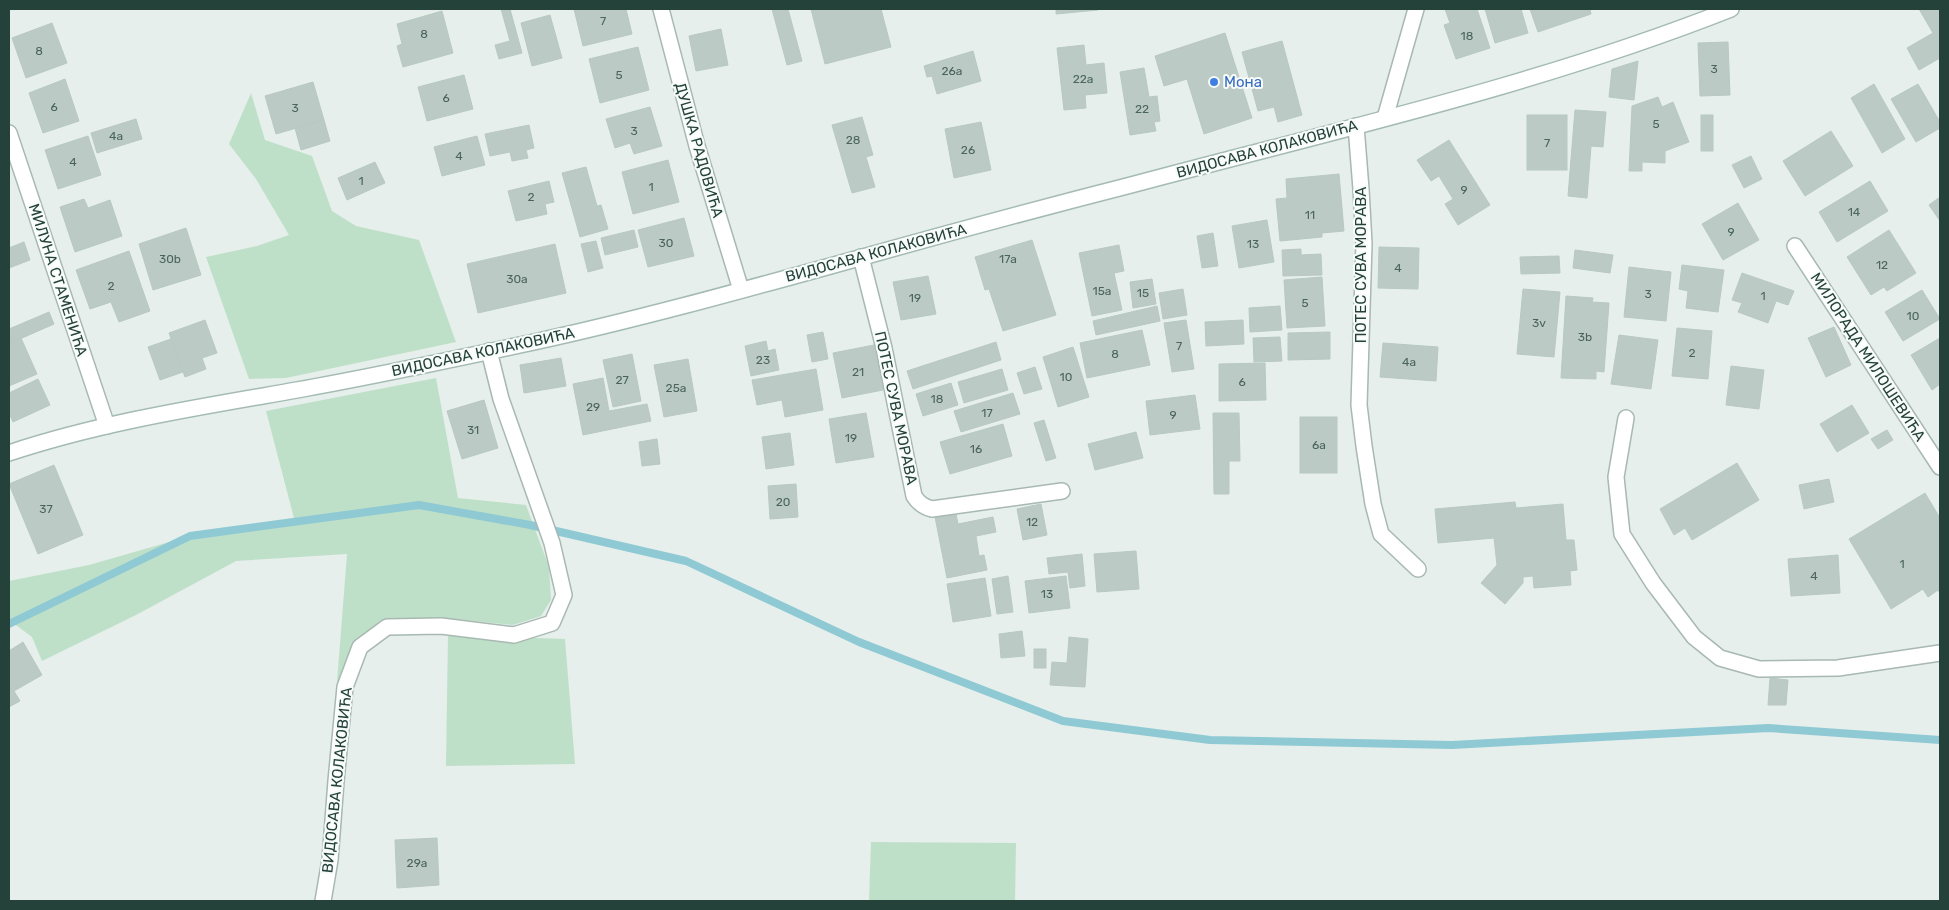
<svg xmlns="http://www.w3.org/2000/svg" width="1949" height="910" font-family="Rubik,sans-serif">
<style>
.green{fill:#bfe0c8}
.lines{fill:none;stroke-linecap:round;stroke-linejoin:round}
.stream{stroke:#8ec9d4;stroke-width:8}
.building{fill:#bbcac4;stroke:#b8c9c2}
.street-casing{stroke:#a8b8b2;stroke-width:18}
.secondary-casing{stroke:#a4bbb3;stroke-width:18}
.street{stroke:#fff;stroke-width:15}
.secondary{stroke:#fff;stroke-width:15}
.shop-dot{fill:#3f7fe0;stroke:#f7fbf9;stroke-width:2}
.labels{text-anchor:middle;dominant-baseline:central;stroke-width:4;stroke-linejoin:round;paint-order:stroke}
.number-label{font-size:12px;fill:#4a645c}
.shop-label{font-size:15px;fill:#366cbe;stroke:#f7fbf9;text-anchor:start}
.street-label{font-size:15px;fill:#24423a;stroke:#f7fbf9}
</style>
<rect width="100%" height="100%" fill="#e6efeb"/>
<g class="green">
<path d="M251,93L265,140L312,156L332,211L356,226L419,240L456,342L286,378L249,379L206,257L257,246L289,235L256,179L229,144Z"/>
<path d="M436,378L458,498L526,505L549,567L551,600L541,616L513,625L446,618L381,620L360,638L344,675L337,682L347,554L236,561L136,615L42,661L32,637L9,620V581L89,565L190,536L295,522L266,411Z"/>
<path d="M448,635L565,639L575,764L446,766Z"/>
<path d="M871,842L1016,843L1015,901H869Z"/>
</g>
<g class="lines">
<path class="stream" d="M9,624L190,536L419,505L530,525L686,561L859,642L1063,721L1210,740L1452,745L1768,728L1940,740"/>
</g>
<g class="building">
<path d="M501,9H510L522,53L499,59L495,45L510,41Z"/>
<path d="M574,9H626L632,34L583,46Z"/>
<path d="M772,9H788L802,61L787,65Z"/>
<path d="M811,9H881L891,47L825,64Z"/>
<path d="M1056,9H1098V10L1056,14Z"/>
<path d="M1445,9H1477L1490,48L1456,59L1444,25L1450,23Z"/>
<path d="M1485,9H1521L1528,33L1495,43Z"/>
<path d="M1530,9H1590L1591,14L1538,32Z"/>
<path d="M1919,9H1940V58L1919,70L1907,48L1933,33Z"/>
<path d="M442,11L453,53L403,67L397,46L402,44L397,24Z"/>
<path d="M550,15L562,58L532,66L521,23Z"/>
<path d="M52,23L67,63L26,78L12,38Z"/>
<path d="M721,29L728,65L696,71L689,36Z"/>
<path d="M1225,33L1252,118L1204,134L1187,79L1164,86L1155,56Z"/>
<path d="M1282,41L1302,115L1278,122L1274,107L1258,111L1242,52Z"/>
<path d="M1728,42L1730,95L1700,96L1698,43Z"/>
<path d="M1084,45L1086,65L1104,63L1107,93L1085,95L1086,108L1064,110L1057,48Z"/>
<path d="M638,47L649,90L600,103L589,59Z"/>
<path d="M973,51L981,81L937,94L932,76L927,77L924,66Z"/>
<path d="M1638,61L1634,100L1609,97L1612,69Z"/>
<path d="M1144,68L1149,97L1157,96L1160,121L1154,122L1156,131L1130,135L1120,72Z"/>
<path d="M464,75L473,109L427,121L418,87Z"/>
<path d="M65,79L79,121L43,133L29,93Z"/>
<path d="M313,82L324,120L276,134L265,96Z"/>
<path d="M1874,84L1905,139L1882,153L1851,98Z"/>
<path d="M1918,84L1940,122V128L1916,142L1891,99Z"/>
<path d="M1658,97L1662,107L1673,102L1689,142L1665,151V163L1642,162V171H1629L1632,106Z"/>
<path d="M650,107L662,146L634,154L630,143L615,148L606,119Z"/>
<path d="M1575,110L1606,112L1603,147L1591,146L1587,198L1568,196Z"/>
<rect x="1527" y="115" width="40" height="55"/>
<rect x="1701" y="115" width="12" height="36"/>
<path d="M862,117L873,155L866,157L875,187L852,193L832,125Z"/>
<path d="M136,119L142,139L97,153L91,133Z"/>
<path d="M324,120L330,141L301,150L295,128Z"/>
<path d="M981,122L991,170L954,178L945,129Z"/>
<path d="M529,125L534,148L526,150L528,158L512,161L510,152L490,156L485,134Z"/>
<path d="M1831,131L1853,166L1805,196L1783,161Z"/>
<path d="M88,136L101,175L58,189L45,150Z"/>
<path d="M477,136L485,165L442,176L434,147Z"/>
<path d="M1449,140L1490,205L1458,225L1445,204L1453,199L1439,176L1431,181L1417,160Z"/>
<path d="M1751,156L1762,179L1744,188L1732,165Z"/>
<path d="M668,160L679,202L633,214L622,172Z"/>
<path d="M375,162L385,183L347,200L338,178Z"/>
<path d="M586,167L597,206L601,205L608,229L580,237L562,173Z"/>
<path d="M1339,174L1344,231L1322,233V237L1280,241L1276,199L1287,198L1286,179Z"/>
<path d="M549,181L554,202L545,204L547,214L516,221L508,191Z"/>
<path d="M1870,181L1888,211L1837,242L1819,212Z"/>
<path d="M1940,197V221L1929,205Z"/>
<path d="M84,199L88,208L110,200L122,236L75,252L60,207Z"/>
<path d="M1738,203L1759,240L1723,260L1702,224Z"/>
<path d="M684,218L694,256L648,267L638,230Z"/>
<path d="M1267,220L1274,262L1239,268L1232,226Z"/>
<path d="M186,228L201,275L153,290L139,244Z"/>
<path d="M634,230L638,247L605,255L601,238Z"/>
<path d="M1889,230L1916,273L1887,291L1884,287L1871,295L1847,257Z"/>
<path d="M1213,233L1218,266L1202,268L1197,236Z"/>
<path d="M1032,240L1056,315L1003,331L989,289L985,290L975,257Z"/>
<path d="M596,241L603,268L588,272L581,244Z"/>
<path d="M24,242L30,260L9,268V248Z"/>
<path d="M555,244L566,293L478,313L467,264Z"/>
<path d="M1119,245L1124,271L1114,273L1122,310L1092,316L1079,253Z"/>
<path d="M1379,247L1419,248L1418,289L1378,288Z"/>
<path d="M1301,249V255L1321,254L1322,275L1283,276L1282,250Z"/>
<path d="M1575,250L1613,255L1610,273L1573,268Z"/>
<path d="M129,251L150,311L119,322L111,302L90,309L76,270Z"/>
<path d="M1559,256L1560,273L1521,274L1520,257Z"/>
<path d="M1682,265L1724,270L1718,312L1686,308L1688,291L1679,289Z"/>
<path d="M1629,267L1671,272L1666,321L1624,317Z"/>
<path d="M1742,273L1794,291L1788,305L1776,301L1768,323L1738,312L1742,303L1732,300Z"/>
<path d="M928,276L936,314L901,320L893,282Z"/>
<path d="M1322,277L1325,326L1287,328L1284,280Z"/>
<path d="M1152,279L1156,304L1133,308L1130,282Z"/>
<path d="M1183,289L1187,315L1163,319L1159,293Z"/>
<path d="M1523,289L1560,292L1554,357L1517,354Z"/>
<path d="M1922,290L1940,319L1903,341L1885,312Z"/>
<path d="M1566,296L1593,298L1592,302L1609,303L1604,372L1596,371V379L1561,378Z"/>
<path d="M1157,306L1160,321L1096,335L1093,321Z"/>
<path d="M1280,306L1282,330L1250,332L1249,308Z"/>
<path d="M49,312L54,324L13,342L9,329Z"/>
<path d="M205,320L217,353L202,358L206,369L185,377L169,333Z"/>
<path d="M1186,320L1194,369L1172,372L1164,323Z"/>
<path d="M1243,320L1244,344L1206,346L1205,322Z"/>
<path d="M1834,327L1851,365L1826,377L1808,338Z"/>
<path d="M1677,328L1712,331L1708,379L1672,376Z"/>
<path d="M1142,330L1150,365L1087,378L1080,343Z"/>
<path d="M823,332L828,359L812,362L807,335Z"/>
<path d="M1330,332V359L1288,360V333Z"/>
<path d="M9,333L13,342L21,338L37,374L9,386Z"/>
<path d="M1619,335L1658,340L1651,389L1611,384Z"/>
<path d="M1280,337L1282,361L1254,362L1253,338Z"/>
<path d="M1940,338V384L1932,390L1911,355Z"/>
<path d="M171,339L183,372L160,380L148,347Z"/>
<path d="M766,341L768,351L775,349L779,370L751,376L745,346Z"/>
<path d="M996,342L1001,360L913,389L907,371Z"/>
<path d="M1383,343L1438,347L1436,381L1380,377Z"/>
<path d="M874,345L883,390L842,398L833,353Z"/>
<path d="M1073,347L1089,397L1058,407L1043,357Z"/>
<path d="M632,354L641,401L613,407L603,360Z"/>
<path d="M561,358L566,386L524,393L520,365Z"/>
<path d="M688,359L697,411L664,417L654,365Z"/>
<path d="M1265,363L1266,400L1219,401V364Z"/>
<path d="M1731,366L1764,370L1759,409L1726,405Z"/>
<path d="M1035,367L1042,389L1024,394L1017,373Z"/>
<path d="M816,369L823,410L785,417L782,400L757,405L752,380Z"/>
<path d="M1002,369L1008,390L964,403L958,382Z"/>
<path d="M603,378L609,411L647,404L651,421L583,435L573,384Z"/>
<path d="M38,379L50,405L13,422L9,413V393Z"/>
<path d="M951,383L958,405L923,416L916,394Z"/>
<path d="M1013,393L1020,414L961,432L954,411Z"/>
<path d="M1195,395L1200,429L1150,435L1146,401Z"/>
<path d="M484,400L498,448L462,459L447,411Z"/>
<path d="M1852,405L1869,433L1837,452L1820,424Z"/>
<path d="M866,413L874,457L836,463L829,419Z"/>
<path d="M1213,413H1239L1240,461H1229V494H1214Z"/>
<rect x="1300" y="417" width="37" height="56"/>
<path d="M1044,420L1056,458L1046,461L1034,423Z"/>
<path d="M1003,424L1012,456L950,474L940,442Z"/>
<path d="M1887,430L1893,440L1878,449L1871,439Z"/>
<path d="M1136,432L1143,458L1095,470L1088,444Z"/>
<path d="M790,433L794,465L766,469L762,437Z"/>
<path d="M657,439L660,464L642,466L639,442Z"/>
<path d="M1737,463L1759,500L1692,540L1685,528L1674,535L1660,509Z"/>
<path d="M54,465L83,535L38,554L9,484Z"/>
<path d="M1829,479L1834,502L1804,509L1799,485Z"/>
<path d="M796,484L798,517L770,519L768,486Z"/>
<path d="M1925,493L1940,518V593L1938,590L1928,597L1923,589L1891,609L1849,539Z"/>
<path d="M1515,502L1516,508L1563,504L1566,540H1574L1577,570L1570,571L1571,585L1534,588L1533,576L1523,577V583L1505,604L1481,583L1497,565L1494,538L1438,543L1435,509Z"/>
<path d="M1041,504L1047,535L1023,540L1017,509Z"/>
<path d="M956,514L958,524L993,517L996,532L976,536L979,556L984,555L987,570L947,578L935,517Z"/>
<path d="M1136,551L1139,589L1097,592L1094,554Z"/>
<path d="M1082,554L1085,586L1070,588L1068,572L1049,574L1047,558Z"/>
<path d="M1838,555L1840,593L1791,596L1788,559Z"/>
<path d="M1008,576L1013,612L997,614L992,579Z"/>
<path d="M1066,576L1070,608L1029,613L1025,581Z"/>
<path d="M985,578L991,616L953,622L947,584Z"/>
<path d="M1022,631L1025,656L1001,658L999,634Z"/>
<path d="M1069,637L1088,639L1085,687L1050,685L1052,662L1067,663Z"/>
<path d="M23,642L42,675L14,691L20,701L9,707V651Z"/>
<rect x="1034" y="649" width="12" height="19"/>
<path d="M1770,678L1788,680L1786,705H1768Z"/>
<path d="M437,838L439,885L397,888L395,840Z"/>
</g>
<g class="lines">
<defs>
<g id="street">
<path d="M661,9L697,146L741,290"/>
<path d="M1385,118L1416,9"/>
<path d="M1356,126L1361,189L1364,244L1359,405L1364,446L1373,504L1381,534L1418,569"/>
<path d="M9,133L107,426"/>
<path d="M1795,246L1940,467"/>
<path d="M861,257L884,348L914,496C919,504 924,507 932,509L1062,491"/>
<path d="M1626,418L1616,477L1622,534L1653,583L1694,637L1720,658L1759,669L1838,668L1940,653"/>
<path d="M323,901L330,860L336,781L345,687L360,647L387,627L441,626L514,635L552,623L564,595L552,543L501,399L489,351"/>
</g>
<path id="secondary" d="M9,453C102,422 200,407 297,390C376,376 455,359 534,342C644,318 754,287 863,257C952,232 1041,208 1131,185C1332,131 1536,86 1731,9"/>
</defs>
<use href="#street" class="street-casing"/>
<use href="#secondary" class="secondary-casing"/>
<use href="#street" class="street"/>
<use href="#secondary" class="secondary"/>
</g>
<circle class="shop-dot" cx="1214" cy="82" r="5"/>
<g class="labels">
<g class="number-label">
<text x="603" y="21">7</text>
<text x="424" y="34">8</text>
<text x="1467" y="36">18</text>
<text x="39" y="51">8</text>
<text x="1714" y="69">3</text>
<text x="952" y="71">26a</text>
<text x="619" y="75">5</text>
<text x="1083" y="79">22a</text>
<text x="446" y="98">6</text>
<text x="54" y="107">6</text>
<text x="295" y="108">3</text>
<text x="1142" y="109">22</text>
<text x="1656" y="124">5</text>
<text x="634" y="131">3</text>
<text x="116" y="136">4a</text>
<text x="853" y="140">28</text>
<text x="1547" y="143">7</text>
<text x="968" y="150">26</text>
<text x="459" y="156">4</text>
<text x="73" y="162">4</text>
<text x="361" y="181">1</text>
<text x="651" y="187">1</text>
<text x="1464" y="190">9</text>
<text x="531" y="197">2</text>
<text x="1854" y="212">14</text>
<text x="1310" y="215">11</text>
<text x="1731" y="232">9</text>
<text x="666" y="243">30</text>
<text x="1253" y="244">13</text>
<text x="170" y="259">30b</text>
<text x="1008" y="259">17a</text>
<text x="1882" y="265">12</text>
<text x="1398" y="268">4</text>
<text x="517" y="279">30a</text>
<text x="111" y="286">2</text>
<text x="1102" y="291">15a</text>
<text x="1143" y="293">15</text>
<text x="1648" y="294">3</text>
<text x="1763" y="296">1</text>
<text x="915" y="298">19</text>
<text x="1305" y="303">5</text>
<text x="1913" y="316">10</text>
<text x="1539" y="323">3v</text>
<text x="1585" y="337">3b</text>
<text x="1179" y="346">7</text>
<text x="1692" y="353">2</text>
<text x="1115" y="354">8</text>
<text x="763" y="360">23</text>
<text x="1409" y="362">4a</text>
<text x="858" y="372">21</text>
<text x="1066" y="377">10</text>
<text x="622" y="380">27</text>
<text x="1242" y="382">6</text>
<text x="676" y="388">25a</text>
<text x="937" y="399">18</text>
<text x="593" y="407">29</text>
<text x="987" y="413">17</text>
<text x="1173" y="415">9</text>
<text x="473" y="430">31</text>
<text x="851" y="438">19</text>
<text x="1319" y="445">6a</text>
<text x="976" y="449">16</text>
<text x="783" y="502">20</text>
<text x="46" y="509">37</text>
<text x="1032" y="522">12</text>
<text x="1902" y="564">1</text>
<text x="1814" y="576">4</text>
<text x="1047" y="594">13</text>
<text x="417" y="863">29a</text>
</g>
<g class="shop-label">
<text x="1224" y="82">Мона</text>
</g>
<g class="street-label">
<text transform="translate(1267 149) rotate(-15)">ВИДОСАВА КОЛАКОВИЋА</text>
<text transform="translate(699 150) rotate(74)">ДУШКА РАДОВИЋА</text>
<text transform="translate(876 253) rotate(-15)">ВИДОСАВА КОЛАКОВИЋА</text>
<text transform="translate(1361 265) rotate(-90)">ПОТЕС СУВА МОРАВА</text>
<text transform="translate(58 280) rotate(72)">МИЛУНА СТАМЕНИЋА</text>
<text transform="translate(483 352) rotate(-12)">ВИДОСАВА КОЛАКОВИЋА</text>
<text transform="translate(1868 357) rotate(57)">МИЛОРАДА МИЛОШЕВИЋА</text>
<text transform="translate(896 408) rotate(78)">ПОТЕС СУВА МОРАВА</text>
<text transform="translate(337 780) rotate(-84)">ВИДОСАВА КОЛАКОВИЋА</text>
</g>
</g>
<rect width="1949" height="910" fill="none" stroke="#24423a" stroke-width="20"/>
</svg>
